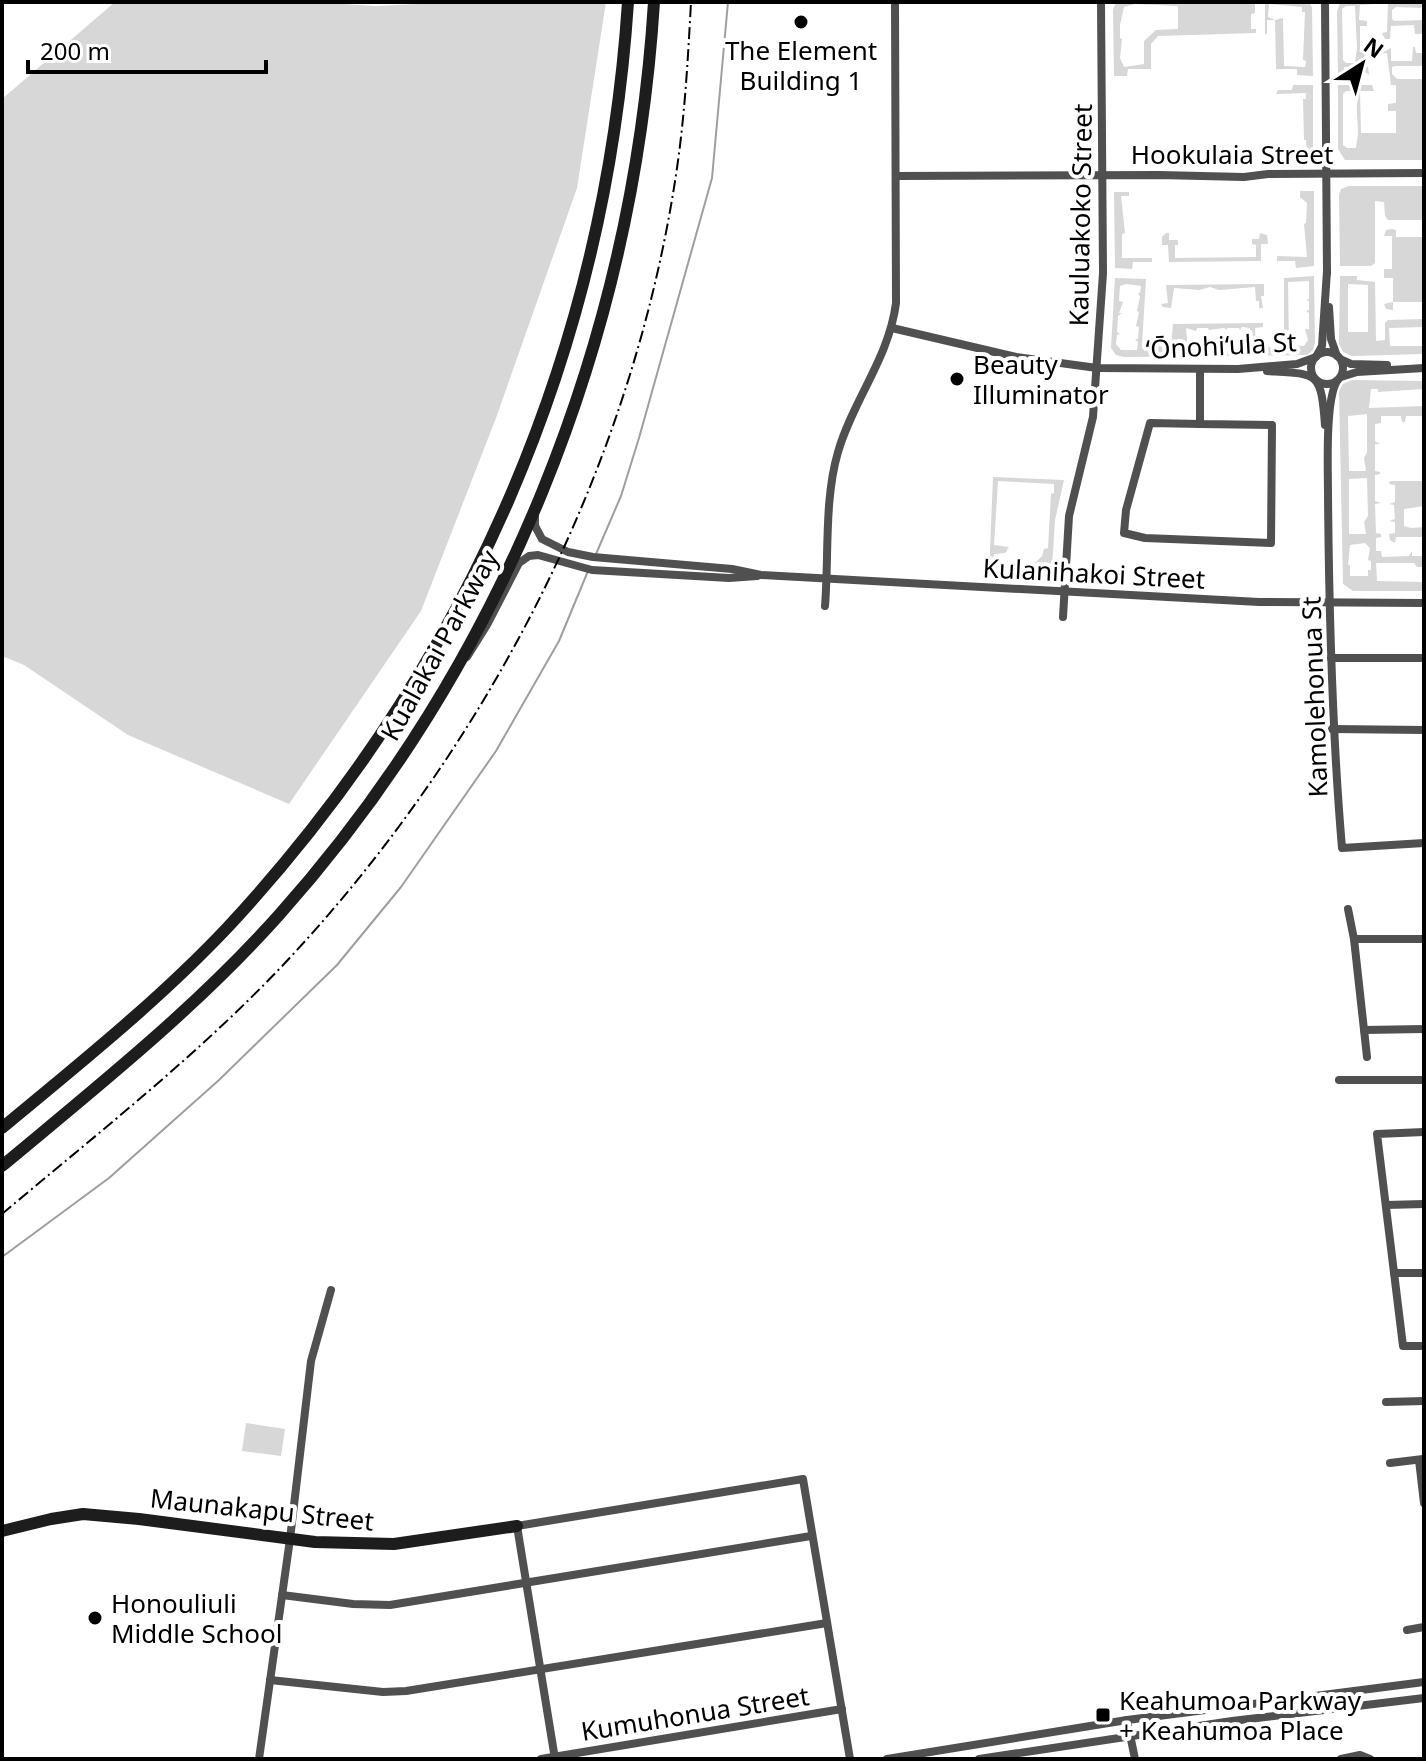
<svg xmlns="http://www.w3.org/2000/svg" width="1426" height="1761" font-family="'Noto Sans',sans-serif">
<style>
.green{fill:#d7d7d7;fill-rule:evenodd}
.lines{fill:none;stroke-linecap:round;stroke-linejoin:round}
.stream{stroke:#9e9e9e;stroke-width:2}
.street{stroke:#505050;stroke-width:8}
.secondary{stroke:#1d1d1d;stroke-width:12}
.rail{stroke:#000;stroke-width:2;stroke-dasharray:12 4 2 4;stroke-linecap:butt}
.poi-dot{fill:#000;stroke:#fff;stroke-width:3}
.labels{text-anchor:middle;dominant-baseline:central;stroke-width:8;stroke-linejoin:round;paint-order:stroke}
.poi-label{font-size:26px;fill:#000;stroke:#fff;text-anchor:start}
.street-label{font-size:26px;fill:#000;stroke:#fff}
</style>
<rect width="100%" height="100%" fill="#fff"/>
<g class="green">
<path d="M115,2H312L376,6L459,2H606L577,188L496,418L421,611L289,804L128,735L24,665L2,656V99Z"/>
<path d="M1116,2H1255V13L1251,14V29H1256V33L1158,36L1151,44V69H1128L1127,76H1114L1113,10ZM1135,4L1178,6V29L1156,30L1144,41V64L1124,67L1120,58L1122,39L1120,38V25L1124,7Z"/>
<path d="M1265,2H1310L1312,8L1313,76L1297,75V69H1276L1275,20H1267V34H1265ZM1269,4L1302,7V12H1305L1303,60L1306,61L1305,67L1284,66L1283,18L1275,20L1268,17Z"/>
<path d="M1340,2H1424L1421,8L1396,7L1392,10V19L1394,21L1424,20V34H1415L1414,25L1391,26L1390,39H1385L1382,33L1387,32L1388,3L1360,5L1359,20L1367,21V26H1360V50H1367V59H1360V66L1368,67L1369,75L1364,71H1353L1352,67H1344V74L1349,76H1338L1337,12ZM1346,6H1355L1357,48L1355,63H1346L1343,60L1342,9Z"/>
<path d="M1413,47H1415L1416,53H1424V66H1395L1392,67V74L1397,79H1424V160H1345L1338,149V85H1372L1374,91H1360L1361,133H1396V111H1388V104L1396,103V85H1391L1387,53H1382L1391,48V61H1412ZM1346,91H1356L1358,133L1356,148H1347L1343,145V94Z"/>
<path d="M1293,85H1313V156H1307L1306,140H1304L1303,99H1306V93L1276,94L1278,90H1292Z"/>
<path d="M1349,186H1424V220H1388L1385,216L1384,202L1375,201V263L1371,266H1340L1339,195L1341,189Z"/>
<path d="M1300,191H1314V266L1296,268L1295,261H1277V256L1307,257L1304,224L1306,223L1307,203L1300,197Z"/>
<path d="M1114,192H1129V196H1121L1125,233L1122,234V258H1152V262H1133L1132,269L1115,268Z"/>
<path d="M1392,229L1396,230V237H1424V302H1393V310L1386,309L1384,304L1393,302V278H1384V269H1392V236H1384L1386,230Z"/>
<path d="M1166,233H1169V240H1178V245H1175V258L1256,257V245L1252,244V239H1259L1260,233L1267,235L1268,244H1261V261L1169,262L1168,245H1162V237Z"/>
<path d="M1314,276L1315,343L1313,350L1307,355L1124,357L1116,355L1111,348L1115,278L1146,279L1142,345L1171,347L1173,324L1263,323V327L1255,328L1256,347H1284V278ZM1309,281V299L1306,300L1309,301V310L1306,311L1309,313V329H1305L1308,340L1304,346L1289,345L1288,282ZM1126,284L1141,286L1140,293H1138L1140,297L1137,311L1139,312L1136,326L1139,327L1138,339H1135L1138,342L1137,350H1121L1116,344L1117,335L1120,334L1117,332L1118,316L1122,313H1119L1123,302L1119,301L1120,286ZM1242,327L1250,328L1251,344L1246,348H1237L1236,345L1234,349H1218L1217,345L1214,348L1203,345V349H1188L1186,328L1196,331L1197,328H1208L1209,330L1224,328L1227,330V328H1239L1240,330Z"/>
<path d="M1340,276H1357V280L1375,282L1376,341L1385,340V323L1388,320L1424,319V327L1389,328L1390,346H1424V354L1352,356L1343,352L1339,344ZM1348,284L1368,285V332H1348Z"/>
<path d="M1264,284V296H1261L1263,308H1259V301H1256L1255,287L1219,290L1210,287L1199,290L1174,288L1171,308L1163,307L1161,304L1168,303L1166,285Z"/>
<path d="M1352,380L1424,381V389L1378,392V389H1371L1369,408L1424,406V416H1406L1405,422H1402L1401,416H1381V423L1375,424V441L1380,444H1375V471L1380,472V474L1375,475V501L1381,503L1375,504L1376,533L1381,534V537L1376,538V551H1381L1382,557L1409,556L1412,551V556H1424V567H1417L1414,563H1376L1377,581L1424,582V591H1353L1343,584L1339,391L1343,384ZM1367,414V452L1364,458L1366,471H1349L1348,416ZM1367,478L1368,516L1364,522L1366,534H1349V479ZM1365,543L1370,548L1368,560L1371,561V570H1368V576H1350V565H1348L1350,545Z"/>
<path d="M993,477L1064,480L1055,520L1052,568L1047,577L1033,578L1034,564L1042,556L1044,549L1048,548L1051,494L1054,493V484L998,481L994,545L1009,547L1005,553L994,554L993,560L1022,563L1025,568V577L989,575Z"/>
<path d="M1390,481H1424V506L1404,509V526L1411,528L1424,527V537H1396L1395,543L1390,540L1389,534L1395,533V522L1389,521L1395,519L1394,505L1389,504L1395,502V485L1389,484Z"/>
<path d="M246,1423L285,1429L281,1456L242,1451Z"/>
</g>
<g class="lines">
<g class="stream">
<path d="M596,554L621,496L639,438L712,178L728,2"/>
<path d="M2,1257L109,1178L219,1080L337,965L401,887L496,751L559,641L588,571"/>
</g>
<g class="street">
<path d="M1325,2L1327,273"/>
<path d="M896,176L1159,175L1244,177L1268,174L1424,173"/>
<path d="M1329,307L1331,339L1337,356"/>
<path d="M892,328L1016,357L1097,368L1238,369L1297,364L1316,357L1322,346L1327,271"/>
<circle cx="1327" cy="368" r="16"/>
<path d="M1342,360L1351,364L1387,365"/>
<path d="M1200,369V424L1150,423L1126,510L1124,533L1145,538L1271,543L1272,425L1200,424"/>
<path d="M1267,371C1318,374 1321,371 1325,425"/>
<path d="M1341,377L1357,372L1424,368"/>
<path d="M1337,381C1325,401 1328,469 1328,495C1329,613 1332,731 1342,848L1424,843"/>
<path d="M535,514V526L542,539L568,552L593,557L732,569L761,575L1259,602L1424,603"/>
<path d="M825,606C829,556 824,500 838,452C853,400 889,358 896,303L895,2"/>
<path d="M1063,617L1069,516L1093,417L1103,273L1101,2"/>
<path d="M467,657L487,625L519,563L529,556L538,555L592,570L729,578L757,576"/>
<path d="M1331,658H1424"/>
<path d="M1332,729L1424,730"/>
<path d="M1348,909L1354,939H1424"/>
<path d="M1354,939L1367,1057"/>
<path d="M1364,1030L1424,1029"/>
<path d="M1339,1080H1424"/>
<path d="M1424,1132L1377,1134L1403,1346H1424"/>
<path d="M1386,1205L1424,1204"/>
<path d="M1394,1273H1424"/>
<path d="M1386,1402L1424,1401"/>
<path d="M1419,1460L1424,1503"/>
<path d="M1390,1463L1423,1459"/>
<path d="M282,1595L353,1604L390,1605L811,1536"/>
<path d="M1407,1630L1424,1627"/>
<path d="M270,1680L383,1692L406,1691L827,1623"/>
<path d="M1127,1720L1135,1759"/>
<path d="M259,1759L290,1539L311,1361L331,1290"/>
<path d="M541,1759L842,1709"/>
<path d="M555,1759L517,1526L803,1479L850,1759"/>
<path d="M887,1759L1127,1720L1424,1682"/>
<path d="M979,1759L1232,1721L1424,1698"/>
<path d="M1341,1759L1360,1755L1370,1759"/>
</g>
<g class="secondary">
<path d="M2,1128C79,1064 158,1001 227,928C466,671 605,353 628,2"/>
<path d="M2,1166C98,1086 196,1008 279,915C504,663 633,338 654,2"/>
<path d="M2,1531L51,1519L83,1514L139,1519L315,1542L394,1544L517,1526"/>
</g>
<path class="rail" d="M2,1214C98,1133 198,1055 284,964C488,747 634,464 677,168C685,113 688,58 691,2"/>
</g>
<g class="poi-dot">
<circle cx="801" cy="22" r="8"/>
<circle cx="957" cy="379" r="8"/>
<circle cx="95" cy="1618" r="8"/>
<rect x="1095" y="1707" width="16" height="16" rx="4"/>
</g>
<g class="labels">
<g class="poi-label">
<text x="801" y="50" text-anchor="middle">The Element<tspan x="801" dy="30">Building 1</tspan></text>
<text x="973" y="364">Beauty<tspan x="973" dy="30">Illuminator</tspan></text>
<text x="111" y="1603">Honouliuli<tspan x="111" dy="30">Middle School</tspan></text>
<text x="1119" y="1700">Keahumoa Parkway<tspan x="1119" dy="30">+ Keahumoa Place</tspan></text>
</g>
<g class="street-label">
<text x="1232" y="154">Hookulaia Street</text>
<text transform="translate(1080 215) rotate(-89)">Kauluakoko Street</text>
<text transform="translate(1221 345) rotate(-3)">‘Ōnohi‘ula St</text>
<text transform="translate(1094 573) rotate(3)">Kulanihakoi Street</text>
<text transform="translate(439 645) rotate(-61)">Kualakai Parkway</text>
<text transform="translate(1314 697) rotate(-92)">Kamolehonua St</text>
<text transform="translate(262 1509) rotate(6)">Maunakapu Street</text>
<text transform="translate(695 1713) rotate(-9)">Kumuhonua Street</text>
</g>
</g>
<rect width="1426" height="1761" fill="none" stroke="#000000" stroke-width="8"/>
<g transform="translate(1362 64) rotate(36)" stroke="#ffffff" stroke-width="6" paint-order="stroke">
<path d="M0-6L14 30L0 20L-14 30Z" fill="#000000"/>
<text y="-12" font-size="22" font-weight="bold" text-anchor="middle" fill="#000000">N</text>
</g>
<path d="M28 60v12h238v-12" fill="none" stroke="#000000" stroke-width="4"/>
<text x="40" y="60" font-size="24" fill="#000000" stroke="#ffffff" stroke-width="6" paint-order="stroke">200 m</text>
</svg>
